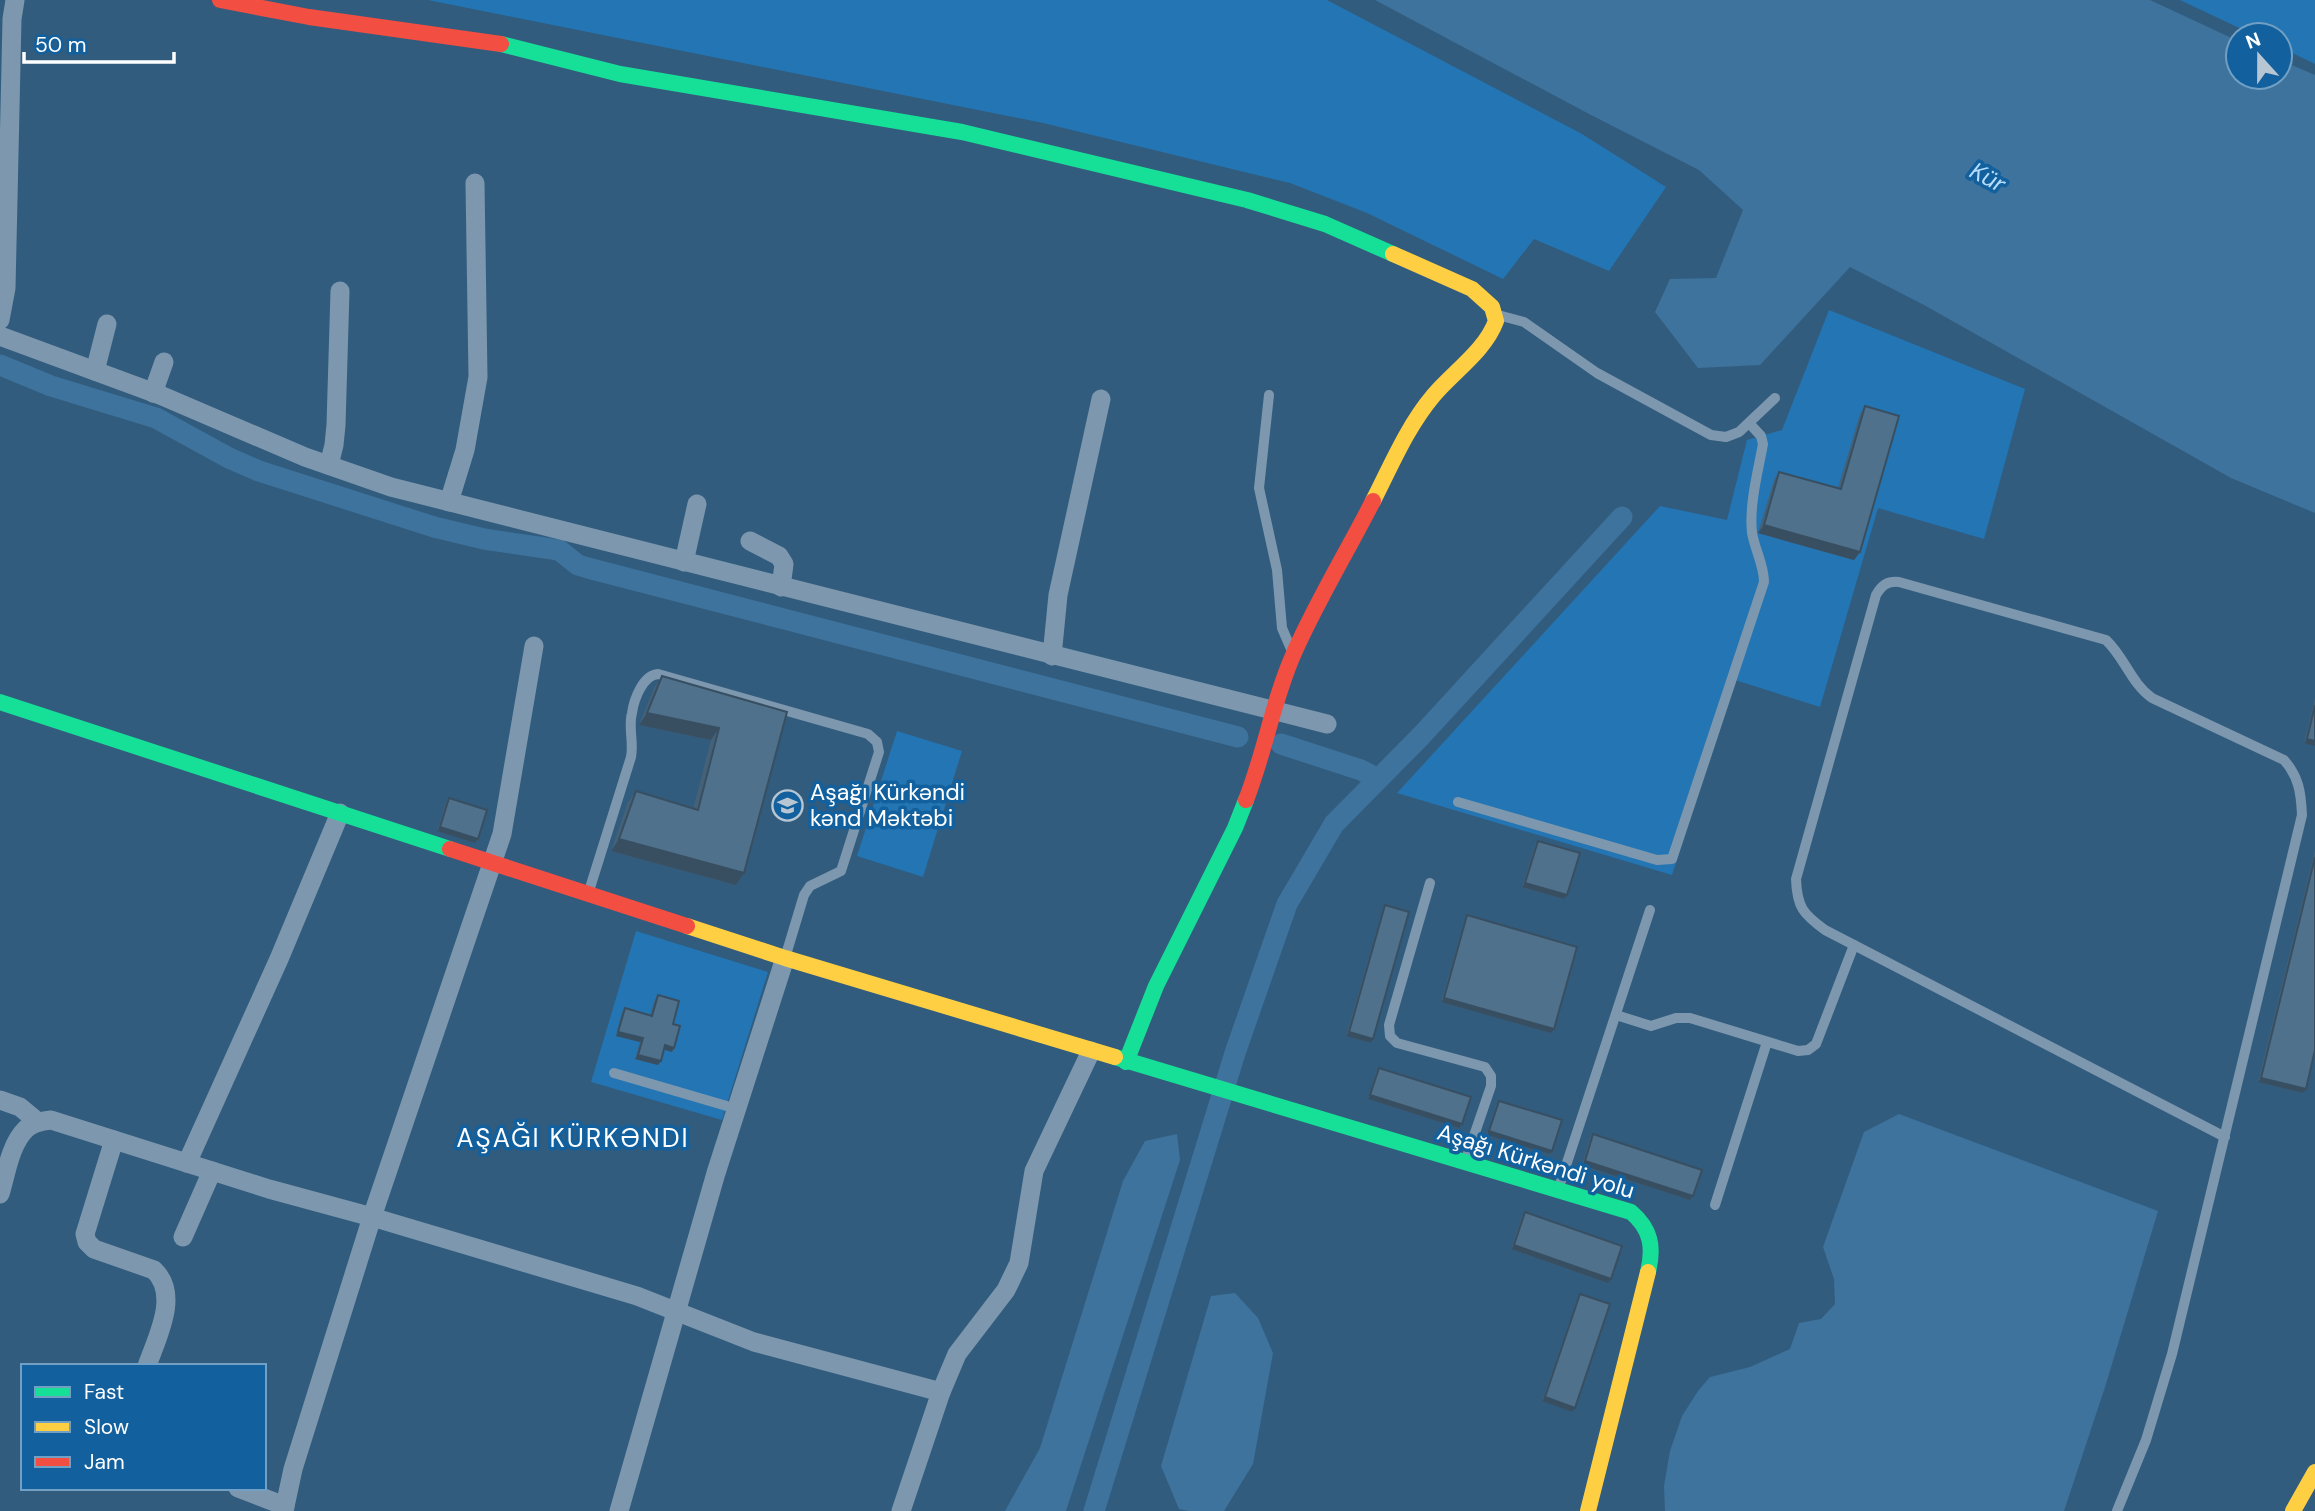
<svg xmlns="http://www.w3.org/2000/svg" width="2315" height="1511" font-family="'DM Sans',sans-serif">
<style>
.green{fill:#2375b3}
.water{fill:#3d739d}
.lines{fill:none;stroke-linecap:round;stroke-linejoin:round}
.canal{stroke:#3d739d;stroke-width:21}
.lane{stroke:#7d98ae;stroke-width:10}
.street{stroke:#7d98ae;stroke-width:19}
.fast{stroke:#16e098;stroke-width:16}
.slow{stroke:#ffcf43;stroke-width:16}
.jam{stroke:#f24e42;stroke-width:16}
.wall{fill:#456178}
.shaded-wall{fill:#384f62}
.building{fill:#50718c;stroke:#384f62;stroke-width:2}
.labels{text-anchor:middle;dominant-baseline:central;stroke-width:7;stroke-linejoin:round;paint-order:stroke}
.poi-label{font-size:23px;fill:#fff;stroke:#12609d;text-anchor:start}
.street-label{font-size:23px;fill:#fff;stroke:#12609d}
.water-label{font-size:24px;font-style:italic;fill:#b5ddfb;stroke:#12609d}
.quarter-label{font-size:26px;letter-spacing:2px;fill:#fff;stroke:#12609d}
</style>
<rect width="100%" height="100%" fill="#325c7e"/>
<g class="green">
<path d="M428,0H1327L1582,134L1666,187L1609,271L1534,239L1503,279L1367,213L1290,183L1043,123Z"/>
<path d="M2180,0H2315V64L2280,47V35H2254Z"/>
<path d="M1829,310L2025,389L1984,539L1878,508L1820,707L1735,680L1672,875L1397,793L1660,506L1727,520L1747,440L1782,430Z"/>
<path d="M897,731L962,751L923,877L857,856Z"/>
<path d="M636,931L768,972L722,1120L591,1082Z"/>
</g>
<g class="water">
<path d="M1375,0H2150L2238,41V77H2280V60L2315,75V513L2231,478L1924,305L1850,267L1760,365L1698,368L1655,312L1670,279L1716,278L1743,210L1699,170L1591,115Z"/>
<path d="M1899,1114L2158,1211L2106,1384L2064,1511H1665L1664,1486L1670,1451L1682,1416L1698,1391L1710,1377L1750,1367L1790,1349L1799,1323L1821,1319L1835,1304L1834,1279L1823,1247L1864,1132Z"/>
<path d="M1177,1134L1180,1160L1066,1511H1005L1040,1448L1123,1181L1145,1141Z"/>
<path d="M1235,1293L1258,1318L1273,1353L1253,1464L1224,1511H1189L1179,1509L1161,1466L1211,1296Z"/>
</g>
<g class="lines">
<g class="canal">
<path d="M0,365L51,386L156,418L229,458L259,471L434,527L484,539L559,550L578,565L588,568L1238,737"/>
<path d="M1281,744L1361,770L1378,779"/>
<path d="M1094,1511L1235,1053L1287,904L1334,824L1421,736L1622,517"/>
</g>
<g class="lane">
<path d="M1498,315L1524,322L1597,373L1711,435L1726,437L1739,432L1775,398"/>
<path d="M1269,395L1259,488L1277,570L1282,628L1291,649"/>
<path d="M1458,802L1657,860L1672,859L1764,582C1764,565 1755,550 1752,533C1749,504 1758,472 1763,444L1761,436L1749,423"/>
<path d="M1430,883L1389,1025L1390,1036L1397,1043L1485,1067L1491,1076V1086L1465,1162"/>
<path d="M589,891L631,757C634,742 628,727 632,713C634,699 643,675 658,674L868,734L877,742L879,752L841,871L810,886L804,895L785,958"/>
<path d="M1616,1015L1651,1026L1676,1018H1690L1798,1051L1808,1050L1816,1044L1854,945"/>
<path d="M614,1073L737,1109"/>
<path d="M1558,1190L1650,910"/>
<path d="M1715,1205L1767,1042"/>
<path d="M2117,1511L2146,1440L2172,1354L2302,815C2301,793 2299,777 2284,760L2152,698C2131,683 2125,658 2106,640L1899,582C1887,581 1882,585 1876,595L1796,879C1797,907 1803,914 1825,930L2225,1137"/>
</g>
<g class="street">
<path d="M0,320L6,288L12,19L15,0"/>
<path d="M0,336L160,395L305,457L391,487L1327,724"/>
<path d="M95,371L107,324"/>
<path d="M153,393L164,362"/>
<path d="M329,465L334,445L336,425L340,291"/>
<path d="M449,502L465,450L478,377L475,183"/>
<path d="M750,541L779,556L784,564L781,587"/>
<path d="M684,562L697,504"/>
<path d="M1052,656L1058,595L1101,399"/>
<path d="M0,1100L20,1107L38,1122"/>
<path d="M114,1140L85,1234L87,1242L94,1249L154,1270C180,1295 157,1337 147,1366"/>
<path d="M187,1163L279,959L340,813"/>
<path d="M0,1194C6,1175 10,1145 25,1130C31,1123 42,1121 51,1120L269,1189L372,1217L637,1296L754,1342L941,1392"/>
<path d="M183,1237L212,1171"/>
<path d="M238,1488L285,1506"/>
<path d="M284,1511L293,1469L372,1217L502,834L534,646"/>
<path d="M619,1511L716,1173L785,958"/>
<path d="M901,1511L941,1392L957,1354L1006,1290L1019,1263L1034,1171L1091,1051"/>
</g>
<g class="fast">
<path d="M501,44L620,74L962,132L1247,200L1325,224L1393,254"/>
<path d="M0,702L450,849"/>
<path d="M1115,1057L1631,1212C1651,1229 1654,1247 1648,1272"/>
<path d="M1126,1062L1156,986L1235,828L1246,800"/>
</g>
<g class="slow">
<path d="M1373,501C1391,466 1407,427 1433,396C1453,372 1485,351 1496,321L1492,307L1472,289L1393,254"/>
<path d="M687,926L785,958L1115,1057"/>
<path d="M1588,1511L1648,1272"/>
<path d="M2293,1511L2315,1472"/>
</g>
<g class="jam">
<path d="M220,0L309,17L501,44"/>
<path d="M1246,800C1265,752 1273,700 1294,653C1317,601 1347,552 1373,501"/>
<path d="M450,849L687,926"/>
</g>
</g>
<g class="wall">
<path d="M1865,406L1860,552L1854,560L1758,533L1774,480L1779,472L1838,488L1860,414Z"/>
<path d="M662,676L787,712L744,873L736,885L611,851L628,802L636,791L693,809L711,740L639,725L654,688Z"/>
<path d="M2315,698V746L2304,743Z"/>
<path d="M449,798L475,843L437,831L446,802Z"/>
<path d="M1538,841L1567,895L1564,899L1522,887L1535,845Z"/>
<path d="M2315,850V1050L2306,1089L2303,1093L2258,1082Z"/>
<path d="M1385,905L1373,1039L1371,1043L1346,1036L1383,909Z"/>
<path d="M1467,915L1554,1029L1551,1033L1441,1002L1465,919Z"/>
<path d="M658,995L673,1024L674,1048L672,1052L664,1049L658,1065L635,1059L640,1042L616,1036L622,1012L625,1008L650,1015L655,999Z"/>
<path d="M1379,1068L1459,1128L1368,1099L1376,1072Z"/>
<path d="M1499,1101L1552,1151L1550,1154L1487,1135L1496,1105Z"/>
<path d="M1593,1134L1693,1196L1690,1200L1582,1165L1590,1138Z"/>
<path d="M1525,1212L1611,1279L1608,1283L1511,1249L1522,1216Z"/>
<path d="M1580,1294L1575,1408L1572,1412L1542,1401L1578,1298Z"/>
</g>
<g class="shaded-wall">
<path d="M1764,525L1860,552L1854,560L1758,533Z"/>
<path d="M647,713L719,728L711,740L639,725Z"/>
<path d="M2307,739L2315,741V746L2304,743Z"/>
<path d="M440,827L478,839L475,843L437,831Z"/>
<path d="M619,839L744,873L736,885L611,851Z"/>
<path d="M1525,883L1567,895L1564,899L1522,887Z"/>
<path d="M1444,998L1554,1029L1551,1033L1441,1002Z"/>
<path d="M618,1032L643,1038L640,1042L616,1036Z"/>
<path d="M1349,1032L1373,1039L1371,1043L1346,1036Z"/>
<path d="M665,1045L674,1048L672,1052L662,1049Z"/>
<path d="M638,1055L661,1061L658,1065L635,1059Z"/>
<path d="M2261,1078L2306,1089L2303,1093L2258,1082Z"/>
<path d="M1370,1095L1462,1124L1459,1128L1368,1099Z"/>
<path d="M1489,1131L1552,1151L1550,1154L1487,1135Z"/>
<path d="M1585,1161L1693,1196L1690,1200L1582,1165Z"/>
<path d="M1514,1245L1611,1279L1608,1283L1511,1249Z"/>
<path d="M1545,1397L1575,1408L1572,1412L1542,1401Z"/>
</g>
<g class="building">
<path d="M1865,406L1899,416L1860,552L1764,525L1779,472L1841,489Z"/>
<path d="M662,676L787,712L744,873L619,839L636,791L698,810L719,728L647,713Z"/>
<path d="M2315,705V741L2307,739Z"/>
<path d="M449,798L487,810L478,839L440,827Z"/>
<path d="M1538,841L1580,853L1567,895L1525,883Z"/>
<path d="M2315,857V1050L2306,1089L2261,1078Z"/>
<path d="M1385,905L1409,912L1373,1039L1349,1032Z"/>
<path d="M1467,915L1577,947L1554,1029L1444,998Z"/>
<path d="M658,995L679,1001L673,1024L680,1026L674,1048L665,1045L661,1061L638,1055L643,1038L618,1032L625,1008L652,1016Z"/>
<path d="M1379,1068L1471,1097L1462,1124L1370,1095Z"/>
<path d="M1499,1101L1562,1120L1552,1151L1489,1131Z"/>
<path d="M1593,1134L1702,1170L1693,1196L1585,1161Z"/>
<path d="M1525,1212L1622,1246L1611,1279L1514,1245Z"/>
<path d="M1580,1294L1610,1304L1575,1408L1545,1397Z"/>
</g>
<defs>
<symbol id="school-ring" viewBox="-11 -11 22 22"><circle r="9.5" fill="#12609d" stroke="#b7c6d2" stroke-width="1.5"/><path d="M0-5L7-2L0 1L-7-2ZM-4 1L0 2.5L4 1V4Q0 6-4 4Z" fill="#b7c6d2"/></symbol>
</defs>
<g fill-rule="evenodd">
<use href="#school-ring" x="770" y="788" width="35" height="35"/>
</g>
<g class="labels">
<g class="poi-label">
<text x="810" y="792">Aşağı Kürkəndi<tspan x="810" dy="26">kənd Məktəbi</tspan></text>
</g>
<g class="street-label">
<text transform="translate(1536 1161) rotate(17)">Aşağı Kürkəndi yolu</text>
</g>
<g class="water-label">
<text transform="translate(1988 177) rotate(28)">Kür</text>
</g>
<g class="quarter-label">
<text x="573" y="1138">AŞAĞI KÜRKƏNDI</text>
</g>
</g>
<rect x="21" y="1364" width="245" height="126" fill="#12609d" stroke="#71a0c4" stroke-width="2"/>
<rect x="35" y="1387" width="35" height="10" fill="#16e098" stroke="#71a0c4" stroke-width="2"/>
<text x="84" y="1399" font-size="21" fill="#ffffff">Fast</text>
<rect x="35" y="1422" width="35" height="10" fill="#ffcf43" stroke="#71a0c4" stroke-width="2"/>
<text x="84" y="1434" font-size="21" fill="#ffffff">Slow</text>
<rect x="35" y="1457" width="35" height="10" fill="#f24e42" stroke="#71a0c4" stroke-width="2"/>
<text x="84" y="1469" font-size="21" fill="#ffffff">Jam</text>
<g transform="translate(2259 56) rotate(339)"><circle r="33" fill="#12609d" stroke="#71a0c4" stroke-width="2"/>
<path d="M0-5L12 26L0 18L-12 26Z" fill="#b7c6d2"/>
<text y="-10" font-size="19" font-weight="bold" text-anchor="middle" fill="#ffffff">N</text>
</g>
<path d="M24 52v10h150v-10" fill="none" stroke="#ffffff" stroke-width="3.5"/>
<text x="35" y="52" font-size="21" fill="#ffffff" stroke="#12609d" stroke-width="5" paint-order="stroke">50 m</text>
</svg>
